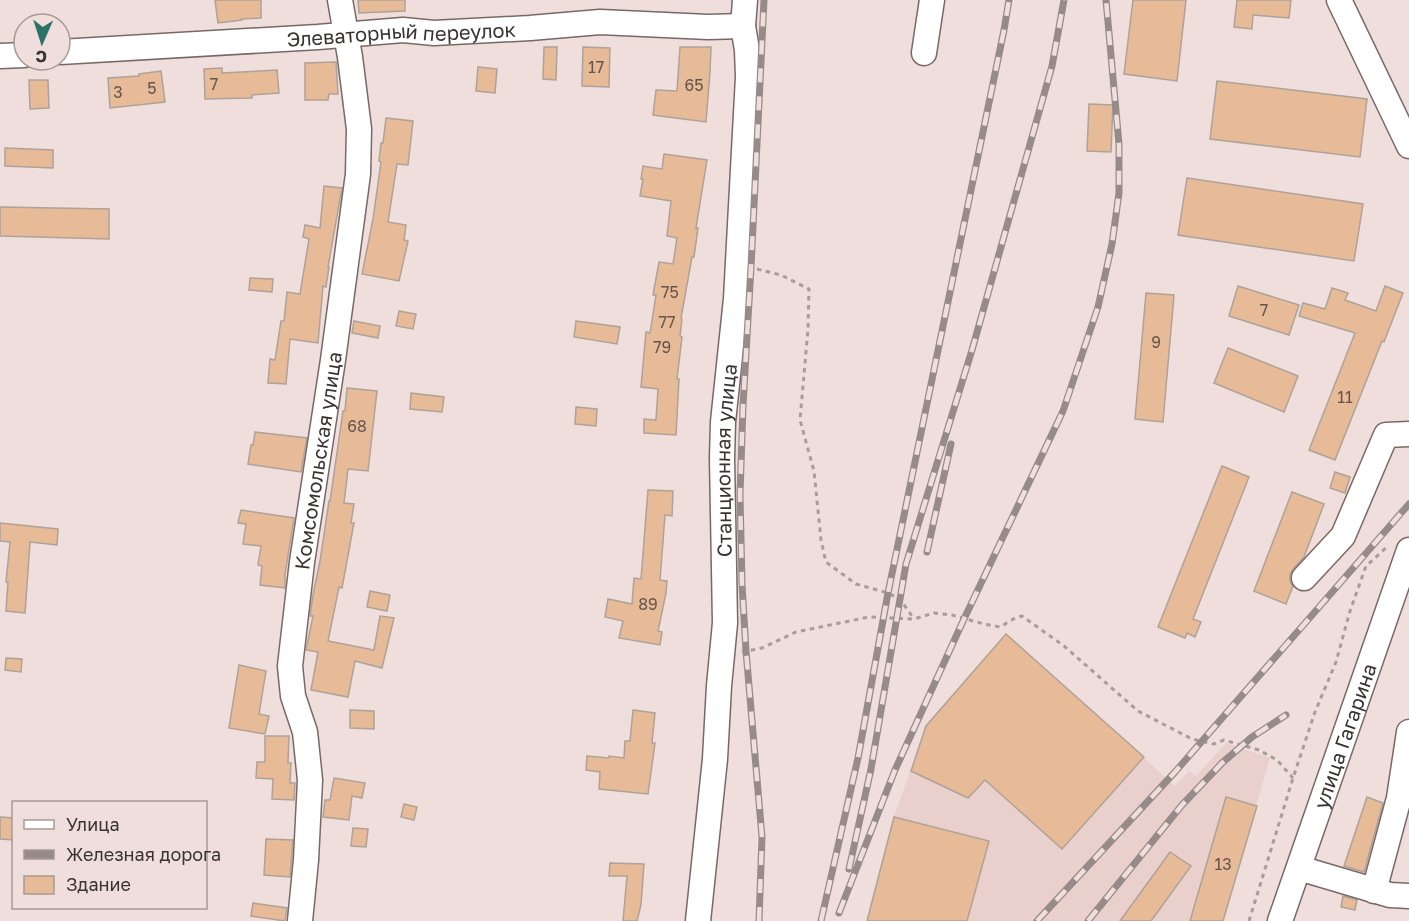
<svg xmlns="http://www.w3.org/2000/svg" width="1409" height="921" font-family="'Golos Text',sans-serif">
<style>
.built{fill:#e9d0cc}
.building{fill:#e7ba98;stroke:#aea299;stroke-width:1.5}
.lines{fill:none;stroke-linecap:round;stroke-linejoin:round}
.minor-casing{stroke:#786966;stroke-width:27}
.path{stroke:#a99c9a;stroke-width:3;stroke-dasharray:4.5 4.5;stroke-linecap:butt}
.minor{stroke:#fff;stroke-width:24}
.rail-casing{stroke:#978b89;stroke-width:7}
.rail{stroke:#efdedb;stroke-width:4.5;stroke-dasharray:14;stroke-linecap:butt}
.labels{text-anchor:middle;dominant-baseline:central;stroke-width:4.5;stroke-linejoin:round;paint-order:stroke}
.number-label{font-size:16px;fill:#64554c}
.street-label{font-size:20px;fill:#393332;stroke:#efdedb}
</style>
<rect width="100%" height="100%" fill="#efdedb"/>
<path class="built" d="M1006,634L1175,786L1189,771L1196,776L1226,743L1270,758L1223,921H867L894,817L926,726Z"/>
<g class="building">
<path d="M215,0H261V18L242,19V20L218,23Z"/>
<path d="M358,0H405V11L359,13Z"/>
<path d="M1133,0H1186L1177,81L1124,74Z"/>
<path d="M1237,0H1291L1289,18L1253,15L1252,29L1234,27Z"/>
<path d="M544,47H557L556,80L543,79Z"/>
<path d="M583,47L610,48L609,87L582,86Z"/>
<path d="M680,47H711L710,72L706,122L653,115L656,90L677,91Z"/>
<path d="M336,62L338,94H329L328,100H305V63Z"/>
<path d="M478,67L497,69L495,93L476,91Z"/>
<path d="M222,68V73L277,70L279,93L252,95V98L205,99L204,69Z"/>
<path d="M161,71L165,102L110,108L108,78L139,76V74Z"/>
<path d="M29,80H48L49,108L30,109Z"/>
<path d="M1217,81L1367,99L1360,157L1210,139Z"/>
<path d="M1089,104L1113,105L1111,152L1087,151Z"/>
<path d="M386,118L413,121L408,165L397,164L388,222L406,225L404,240L408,241L399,281L362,274L373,219L381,162L379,161L381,143H383Z"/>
<path d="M5,148L53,150V168L5,166Z"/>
<path d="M664,154L707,160L696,228H698L694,257H692L681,318L682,319L680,336L682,337L677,379H679L676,435L644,433V419L656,420L658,389L641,387L646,332L650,333L656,295H653L659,262L673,264L677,238L667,236L671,201L640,196L643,179H641L643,166L662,169Z"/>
<path d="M1187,178L1363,204L1354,261L1178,235Z"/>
<path d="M324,186L342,188L328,267H329L326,287L323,286L318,343L290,339L286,384L268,383L270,359L275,360L281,321H284L287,292L300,294L309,239L303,237L305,225L320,228Z"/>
<path d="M0,207L109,209V239L0,236Z"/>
<path d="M250,278L273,279L272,292L249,290Z"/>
<path d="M1238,286L1299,305L1289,335L1229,316Z"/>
<path d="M1385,286L1403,293L1384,342L1382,341L1335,460L1309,450L1355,333L1299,316L1303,303L1325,309L1332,288L1348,293L1345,300L1376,311Z"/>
<path d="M1146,293L1174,295L1163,422L1135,419Z"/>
<path d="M399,311L416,314L413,329L396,326Z"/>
<path d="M354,321L380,326L378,338L352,333Z"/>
<path d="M576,321L620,327L617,344L574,337Z"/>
<path d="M1228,348L1298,376L1284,412L1214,383Z"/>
<path d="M347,388L377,391L368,471L348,469L344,503L354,504L351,523H354L342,588L339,587L328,641L374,650L380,616L394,618L382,668L355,661L348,697L311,690L318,652L306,650L313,616H310L313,595L320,561L329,501H330L343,411H345Z"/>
<path d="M411,393L444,397L442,412L410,409Z"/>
<path d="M576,407L597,409L596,426L575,424Z"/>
<path d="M255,432L307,438L301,472L248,464L251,445H253Z"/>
<path d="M1222,466L1249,477L1193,619L1201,622L1195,637L1187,633L1185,638L1158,627Z"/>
<path d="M1335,472L1350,477L1345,493L1330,488Z"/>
<path d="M648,490L673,491L672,516L665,515L660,580L667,581L666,593L658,631L662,632L660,645L619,638L623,621L605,617L608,599L632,604L634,578L641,579Z"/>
<path d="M1292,492L1324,504L1304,557L1294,568L1290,574V582L1293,586L1286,604L1254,591Z"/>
<path d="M241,510L294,518L285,575V588L260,585L262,566L258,565L261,546L243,544L246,524L238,523Z"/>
<path d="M0,523L58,529L57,545L30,542L25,613L6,611L8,582H6L10,542L0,541Z"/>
<path d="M370,591L390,595L387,611L367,607Z"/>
<path d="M1006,634L1144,757L1062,849L985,780L968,798L911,771L926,726Z"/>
<path d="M6,658L22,659L21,672L5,670Z"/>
<path d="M239,665L266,671L259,714L269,716L265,734L229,728Z"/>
<path d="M350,710L374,711V729L350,728Z"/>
<path d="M633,710L655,713L652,743H655L648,794L599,789L600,772L586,770L587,756L609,758V756L624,758L625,741H630Z"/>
<path d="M265,736H289L288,763H291L290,783H295L294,800L272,799L273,779L256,778L257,762H265Z"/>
<path d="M334,778L365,783L362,798L352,796L349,820L323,817L325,800H330Z"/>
<path d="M1226,797L1257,806L1223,921H1190Z"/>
<path d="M1367,797L1383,803L1364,872L1344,866Z"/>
<path d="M404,804L417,807L414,820L401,817Z"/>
<path d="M0,817L14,818V840L0,839Z"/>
<path d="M894,817L989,841L967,921H867Z"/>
<path d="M353,828L368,829L366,847L351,846Z"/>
<path d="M266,839L293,840L290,877L264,875Z"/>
<path d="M1170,852L1191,866L1151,921H1120Z"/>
<path d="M610,863L644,864L641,905L637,921H623L627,876H609Z"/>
<path d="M1343,896L1357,900L1355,910L1341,907Z"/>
<path d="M253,903L287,908L285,921L251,916Z"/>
</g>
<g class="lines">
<defs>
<g id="minor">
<path d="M1339,0L1409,146"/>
<path id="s1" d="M60,52L318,37L403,30L434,33L530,28L600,22L708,27L743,26"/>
<path d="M924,53L932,0"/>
<path d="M0,56L24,55"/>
<path d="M1304,578L1343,536L1386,435L1409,434"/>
<path d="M1299,868L1390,895L1409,896"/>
<path d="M1374,891L1399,798L1409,732"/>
<path id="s2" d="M300,921L306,860L310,780L305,732L293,696L290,666L302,562L333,360L358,174L359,129L350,57L340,0"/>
<path id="s3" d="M698,921L715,759L719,686L725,623L722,458L723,422L736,299L748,77L747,50L743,26L745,0"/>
<path id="s4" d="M1280,921L1409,550"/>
</g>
</defs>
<use href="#minor" class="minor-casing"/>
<g class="path">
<path d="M757,269L781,275L809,289L808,329L800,420L814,471L821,540L826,562L856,584L888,593L900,599L914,619"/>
<path d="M742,652L762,648L796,632L869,617L914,619L934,613L952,615L984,624L1000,627L1015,618L1022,616L1064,646L1138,711L1192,739L1214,744L1224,740L1259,750L1277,760L1293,778"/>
<path d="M1249,921L1293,778L1315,712L1336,662L1350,611L1366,566L1388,546"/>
</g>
<use href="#minor" class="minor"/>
<defs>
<g id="rail">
<path d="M927,552L951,444"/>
<path d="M849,869L871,769L906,564L972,350L1052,66L1064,0"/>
<path d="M839,913L895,770L964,619L1063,411L1098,307L1112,244L1119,193V144L1106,0"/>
<path d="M759,921L762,837L746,651L742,584L740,494L743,406L751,267L764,0"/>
<path d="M821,921L858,758L888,593L1004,30L1009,0"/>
<path d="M1037,921L1175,772L1409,504"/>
<path d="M1088,921L1182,805L1222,763L1252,737L1286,715"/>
</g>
</defs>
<use href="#rail" class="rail-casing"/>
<use href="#rail" class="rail"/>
</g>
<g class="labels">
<g class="number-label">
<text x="596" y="67">17</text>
<text x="214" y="84">7</text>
<text x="694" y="85">65</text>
<text x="152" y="88">5</text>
<text x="118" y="92">3</text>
<text x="670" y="292">75</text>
<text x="1264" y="310">7</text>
<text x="667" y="322">77</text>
<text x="1156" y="342">9</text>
<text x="662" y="347">79</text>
<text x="1345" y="397">11</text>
<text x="357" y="426">68</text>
<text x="648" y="604">89</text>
<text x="1223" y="864">13</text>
</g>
<g class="street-label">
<text stroke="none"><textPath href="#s1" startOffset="342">Элеваторный переулок</textPath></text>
<text stroke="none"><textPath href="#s2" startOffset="465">Комсомольская улица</textPath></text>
<text stroke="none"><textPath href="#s3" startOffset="462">Станционная улица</textPath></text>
<text stroke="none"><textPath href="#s4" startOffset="196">улица Гагарина</textPath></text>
</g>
</g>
<rect x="12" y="801" width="195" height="108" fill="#efdedb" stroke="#a69a97" stroke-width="1.5"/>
<rect x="24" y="820" width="30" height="9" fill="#ffffff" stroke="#a69a97" stroke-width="1.5"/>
<text x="66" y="831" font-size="18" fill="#393332">Улица</text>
<rect x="24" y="850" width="30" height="9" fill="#978b89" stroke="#a69a97" stroke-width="1.5"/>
<text x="66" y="861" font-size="18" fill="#393332">Железная дорога</text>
<rect x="24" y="876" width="30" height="18" fill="#e7ba98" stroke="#a69a97" stroke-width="1.5"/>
<text x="66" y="891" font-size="18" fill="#393332">Здание</text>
<g transform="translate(42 42) rotate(183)"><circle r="28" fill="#efdedb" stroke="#a69a97" stroke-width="1.5"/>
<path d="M0-4.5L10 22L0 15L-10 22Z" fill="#2d7267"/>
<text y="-9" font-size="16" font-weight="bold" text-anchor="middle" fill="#393332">С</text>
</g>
</svg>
